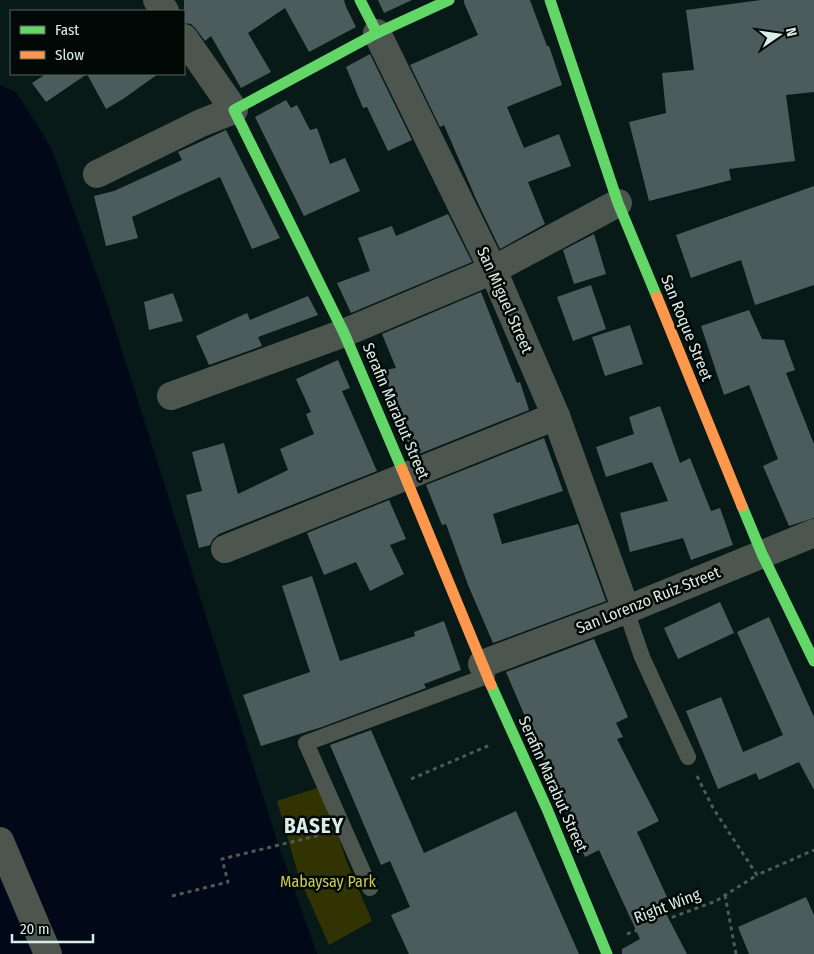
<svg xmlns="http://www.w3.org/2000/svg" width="814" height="954" font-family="'Fira Sans Condensed',sans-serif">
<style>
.green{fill:#313303}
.water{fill:#010817}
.building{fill:#4c5b5b}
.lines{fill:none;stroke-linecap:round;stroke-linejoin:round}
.path{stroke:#4f5a53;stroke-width:3;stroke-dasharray:4 4;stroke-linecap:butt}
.lane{stroke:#4c564e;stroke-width:16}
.street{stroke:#4c564e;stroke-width:28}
.fast{stroke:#63d668;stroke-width:11}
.slow{stroke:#ff974d;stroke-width:11}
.labels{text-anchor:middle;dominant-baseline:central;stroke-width:5;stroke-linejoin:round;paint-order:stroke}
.street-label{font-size:16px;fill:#dbede8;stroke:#010806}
.park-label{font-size:16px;fill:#cbcc4d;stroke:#010806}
.district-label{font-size:21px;font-weight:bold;letter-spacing:1px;fill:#dbede8;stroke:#010806}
</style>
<rect width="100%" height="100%" fill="#081a17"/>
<path class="green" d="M323,786L346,860L372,921L329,945L299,877L277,801Z"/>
<path class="water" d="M0,85L17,93L52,149L107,303L276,837L317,954H0Z"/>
<g class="building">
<path d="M184,0H344L346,7L356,27L309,52L285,8L248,33L271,72L241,88L211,36L205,41L196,29L191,24L184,23Z"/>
<path d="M378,0H412L384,13Z"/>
<path d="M464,0H530L547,46H549L562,85L507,107L524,148L559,134L571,166L528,182L545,224L500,249L476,199L444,125L440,127L410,65L478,35L464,3Z"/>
<path d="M761,0H814V92L786,95L795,161L729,169L731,180L649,201L629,122L666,113L662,73L694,70L686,10Z"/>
<path d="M370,54L412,140L388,151L367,107L363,108L346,67Z"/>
<path d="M46,74H158L123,99L106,109L87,74L46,102L32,83Z"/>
<path d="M286,100L291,108L297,105L310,130L317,128L330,164L345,158L360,191L304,216L255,117Z"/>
<path d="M226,130L280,238L252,249L220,177L132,217L138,238L106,246L94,196L114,191L182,160L178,152Z"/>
<path d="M814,186V285L755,305L741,260L691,278L676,235Z"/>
<path d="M448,214L472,262L351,313L337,283L370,271L358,238L392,226L396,236Z"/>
<path d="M594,234L606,274L574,284L563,250Z"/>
<path d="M591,285L606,329L573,341L557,297Z"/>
<path d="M481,292L517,383L520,382L529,410L414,456L394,410L385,370L396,368L382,334Z"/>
<path d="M173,293L183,321L149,330L144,302Z"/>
<path d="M308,296L318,315L258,337L262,346L209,365L196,336L247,313L250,320Z"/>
<path d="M749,310L762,339L784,340L795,370L786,373L814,444V518L789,526L763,466L778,459L749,385L724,395L701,326Z"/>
<path d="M630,325L643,364L605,376L592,337Z"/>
<path d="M338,360L350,388L342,391L377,471L219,534L213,539L210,545L199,548L186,495L202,491L192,452L224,443L238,494L288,470L280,449L314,434L306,414L311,412L296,379Z"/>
<path d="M660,406L680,463L690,458L711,511L720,508L733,545L691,560L683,538L630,552L620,513L668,501L652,462L606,477L596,447L634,434L629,417Z"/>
<path d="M544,438L563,491L493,514L502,544L578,524L606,601L493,643L468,585L446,524L442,525L426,485Z"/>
<path d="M389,500L406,539L390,545L404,574L370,591L356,562L324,575L307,533Z"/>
<path d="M312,576L340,661L415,636L414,632L444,621L461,670L424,684L426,688L322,727L261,746L243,695L310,672L282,586Z"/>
<path d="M720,602L734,633L678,659L664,628Z"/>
<path d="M769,617L814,717V790L799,762L759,780L756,773L718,789L686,711L721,697L743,752L783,735L737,632Z"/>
<path d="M594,639L628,717L616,723L623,737L617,739L659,821L637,832L667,897L659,900L687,954H622V949L640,939L599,850L585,857L506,672Z"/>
<path d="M371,730L424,853L516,811L579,954H409L391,915L410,907L390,861L381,865L330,745Z"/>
<path d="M806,897L814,915V954H749L738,927Z"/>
</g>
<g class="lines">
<g class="path">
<path d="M697,776L713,808L757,875L814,850"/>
<path d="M411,779L490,745"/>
<path d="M725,895L736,954"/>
<path d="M172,896L228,882L222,859L324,834"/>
<path d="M627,934L716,901L757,875"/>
</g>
<g class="lane">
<path d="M626,610L642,657L688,757"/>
<path d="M370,888L306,743L487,676"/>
</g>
<g class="street">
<path d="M157,0L165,11"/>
<path d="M377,33L493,270L556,416L626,610"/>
<path d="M97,174L201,123L234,110L184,38"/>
<path d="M171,396L344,333L493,270L618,203"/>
<path d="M225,549L556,416"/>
<path d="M482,664L626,610L814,533"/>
<path d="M0,841L48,954"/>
</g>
<g class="fast">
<path d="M360,0L377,33"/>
<path d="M550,0L618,203L657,297"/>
<path d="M402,469L344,333L234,110L377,33L449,0"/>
<path d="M742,506L762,554L814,661"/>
<path d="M491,685L547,809L607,954"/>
</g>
<g class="slow">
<path d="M657,297L742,506"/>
<path d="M402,469L491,685"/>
</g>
</g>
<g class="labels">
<g class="street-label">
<text transform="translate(505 300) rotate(66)">San Miguel Street</text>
<text transform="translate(687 328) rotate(68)">San Roque Street</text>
<text transform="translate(396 411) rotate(67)">Serafin Marabut Street</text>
<text transform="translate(648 600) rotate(-22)">San Lorenzo Ruiz Street</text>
<text transform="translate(553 784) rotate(66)">Serafin Marabut Street</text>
<text transform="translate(667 906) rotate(-21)">Right Wing</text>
</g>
<g class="park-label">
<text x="328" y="881">Mabaysay Park</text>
</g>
<g class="district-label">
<text x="314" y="826">BASEY</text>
</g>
</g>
<rect x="10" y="10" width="175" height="65" fill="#010806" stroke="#586460"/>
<rect x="20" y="26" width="25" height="8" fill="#63d668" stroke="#586460"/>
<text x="55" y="35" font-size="15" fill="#dbede8">Fast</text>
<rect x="20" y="51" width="25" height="8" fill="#ff974d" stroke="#586460"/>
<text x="55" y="60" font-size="15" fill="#dbede8">Slow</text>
<g transform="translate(779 35) rotate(77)" stroke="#010806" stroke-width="4" paint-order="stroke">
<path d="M0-4L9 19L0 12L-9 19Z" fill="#dbede8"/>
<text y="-8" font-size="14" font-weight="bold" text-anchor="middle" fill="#dbede8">N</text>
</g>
<path d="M12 934v8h81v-8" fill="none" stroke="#dbede8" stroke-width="2.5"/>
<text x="20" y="934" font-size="15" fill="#dbede8" stroke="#010806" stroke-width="4" paint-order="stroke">20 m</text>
</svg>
